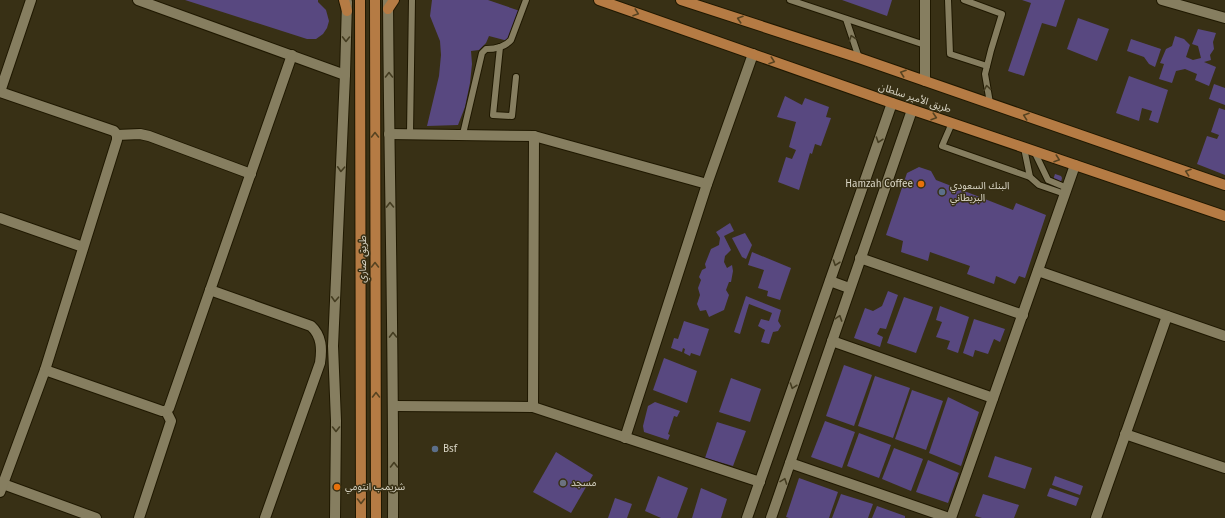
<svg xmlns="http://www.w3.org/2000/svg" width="1225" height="518" font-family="'Fira Sans','Noto Sans Arabic',sans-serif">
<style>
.building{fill:#584880}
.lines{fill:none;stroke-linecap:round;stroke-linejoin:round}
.service-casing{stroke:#1f1800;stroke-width:8}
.minor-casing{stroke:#1f1800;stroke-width:12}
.tertiary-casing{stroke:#1f1800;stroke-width:12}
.secondary-casing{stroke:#1f1800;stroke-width:12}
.primary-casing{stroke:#1f1800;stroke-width:12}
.service{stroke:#867e60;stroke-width:6}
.minor{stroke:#867e60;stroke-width:10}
.tertiary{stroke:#867e60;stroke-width:10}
.secondary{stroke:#867e60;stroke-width:10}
.primary{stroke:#b57b44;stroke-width:10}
.oneway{stroke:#574321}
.oneway2{stroke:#443c20}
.food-dot{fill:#e8710a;stroke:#383015;stroke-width:1.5}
.service-dot{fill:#5c6f8a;stroke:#383015;stroke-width:1.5}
.worship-dot{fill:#6b7280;stroke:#383015;stroke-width:1.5}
.labels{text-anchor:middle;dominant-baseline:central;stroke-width:3;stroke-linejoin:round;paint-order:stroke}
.street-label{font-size:10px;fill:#dad6c6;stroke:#383015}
.poi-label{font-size:10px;fill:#dad6c6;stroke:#383015;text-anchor:start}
</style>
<rect width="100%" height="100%" fill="#383015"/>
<g class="building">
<path d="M185,0H318V2L326,10L329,21L327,28L323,34L316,39H307Z"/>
<path d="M432,0H488L520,11L508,41L489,36L486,43L479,50L471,51L472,64L470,83L465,107L458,125L427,126L439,76L441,55L440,41L430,16Z"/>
<path d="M842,0H892L887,16Z"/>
<path d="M1022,0H1065L1056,27L1042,23L1024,76L1008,71L1031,3Z"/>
<path d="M1078,18L1109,29L1097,61L1067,49Z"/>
<path d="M1198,29L1216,33L1213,42L1214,49L1210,55L1211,60L1204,62L1216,67L1209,86L1195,80L1197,74L1185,69L1176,71L1172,83L1159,79L1164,64L1160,63L1166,49L1172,46L1175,36L1184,39L1190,45L1186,57L1193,60L1201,58L1198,46L1192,44Z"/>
<path d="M1131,39L1161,49L1155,67L1149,64L1144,57L1127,51Z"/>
<path d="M1129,76L1168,90L1158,123L1149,120L1152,111L1142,108L1139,121L1116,113Z"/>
<path d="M1214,84L1225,88V105L1209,99Z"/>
<path d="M785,96L802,105L805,98L829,107L826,117L831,118L821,146L815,144L812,154L810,153L799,190L778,182L786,157L792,159L796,150L789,147L796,122L777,117Z"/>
<path d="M1219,108L1225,110V175L1197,164L1207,136L1217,139L1219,135L1211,132Z"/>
<path d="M919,167L931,171L936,180L1013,210L1016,203L1046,215L1025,278L1019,276L1015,284L996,276L994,284L967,274L970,266L930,252L928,261L901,252L903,241L886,235L907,173Z"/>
<path d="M1055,174L1061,176L1062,178L1061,182L1059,183L1053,180Z"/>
<path d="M730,223L734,231L724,236L731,250L725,256L724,262L727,268L732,265L733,271L731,282H729L726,290L729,295L724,310L709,317L706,310L700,311L697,304L700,295L698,288L701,280L699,277L702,270L706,268L705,264L711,249L719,245L720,238L716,232Z"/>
<path d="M745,233L752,245L746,259L742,257L732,238Z"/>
<path d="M752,252L791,268L780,300L767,296L768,291L758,288L764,270L748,265Z"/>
<path d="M888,291L898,295L886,329L880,328L877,334L883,337L880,347L854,338L865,308L873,311L882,306Z"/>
<path d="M746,296L781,310L778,321L781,326L778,331L773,332L769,344L761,342L765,330L758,326L761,319L769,321L772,313L749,304L740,334L734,332Z"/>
<path d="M904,297L933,307L916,353L887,343Z"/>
<path d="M940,306L969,317L958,353L947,349L950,341L936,337L942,322L936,320Z"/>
<path d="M974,319L1005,329L1000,342L994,339L988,354L975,350L973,357L963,353Z"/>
<path d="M684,321L709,329L700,356L691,353L690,356L684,353L685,349L683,348L682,352L671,348L674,338L678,339Z"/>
<path d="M664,358L697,371L687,403L653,390Z"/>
<path d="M844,365L872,375L854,426L826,416Z"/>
<path d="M875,376L910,388L893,438L858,426Z"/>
<path d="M731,378L761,389L750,422L719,412Z"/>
<path d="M912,390L943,401L926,450L895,439Z"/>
<path d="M948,397L979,412L961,466L929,453Z"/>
<path d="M655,402L680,411L677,417L674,416L668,434L670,435L668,440L644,432L643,426L648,406Z"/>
<path d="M825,421L855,432L842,468L811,457Z"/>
<path d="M717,422L746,431L733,466L705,458Z"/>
<path d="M859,433L891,445L879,478L847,466Z"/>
<path d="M894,448L923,459L911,491L882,479Z"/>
<path d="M556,452L593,475L571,513L533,492Z"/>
<path d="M995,456L1032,468L1025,489L988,477Z"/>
<path d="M928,460L959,473L948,503L916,492Z"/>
<path d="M658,476L688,488L677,518H661L645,511Z"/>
<path d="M1055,476L1083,486L1080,495L1052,485Z"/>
<path d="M799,478L838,492L829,518H789L786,517Z"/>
<path d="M701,488L727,499L721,518H692Z"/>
<path d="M1050,488L1079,498L1076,506L1047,496Z"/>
<path d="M841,494L873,504L868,518H832Z"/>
<path d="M983,494L1019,505L1014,518H982L975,516Z"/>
<path d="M615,498L632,504L627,518H608Z"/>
<path d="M877,506L905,516V518H872Z"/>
</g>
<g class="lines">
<defs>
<g id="service">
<path d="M790,0L925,45"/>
<path d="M948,0L950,54L987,66"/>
<path d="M964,0L1002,14L991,50L985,74L990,103"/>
<path d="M846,19L859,58"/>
<path d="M500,47L493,115L512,116L516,77"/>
<path d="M952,123L942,146L1030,177L1039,185L1065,194"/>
<path d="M410,133L412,0"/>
<path d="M463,134L482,53L486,49C495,49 505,47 511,40L526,0"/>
<path d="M1024,148L1030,177"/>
<path d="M1034,151L1048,180L1067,188"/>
</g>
<g id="minor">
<path d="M138,0L345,75"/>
<path d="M1162,0L1225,18"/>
<path d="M925,81V0"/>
<path d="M0,92L31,0"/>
<path d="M389,134L534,136L707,184"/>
<path d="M117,135L140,134L149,136L251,174"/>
<path d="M0,218L83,247"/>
<path d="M860,258L1023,315"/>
<path d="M1038,271L1225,336"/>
<path d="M210,290L311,326C322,336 322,349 320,363L265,518"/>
<path d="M832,341L993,398"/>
<path d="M45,370L162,411H166L171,421L139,518"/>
<path d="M394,406L533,407L760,482"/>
<path d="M533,407L534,136"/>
<path d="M166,411L169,408L292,55"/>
<path d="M1125,434L1225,468"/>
<path d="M625,438L707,184L753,54"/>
<path d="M790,463L949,518"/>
<path d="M3,484L96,518"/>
<path d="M0,492L45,370L117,140V135L114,131L0,92"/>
<path d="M951,518L1075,165"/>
<path d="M1096,518L1167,316"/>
</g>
<g id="tertiary">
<path d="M830,281L849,288"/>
<path d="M747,518L892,103"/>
<path d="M771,518L912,110"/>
</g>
<g id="secondary">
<path d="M388,0C389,173 394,345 393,518"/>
<path d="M335,518L336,421L333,346L345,75L347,2"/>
</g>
<g id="primary">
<path d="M344,0L347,11"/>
<path d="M360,0L361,518"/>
<path d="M375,0L376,518"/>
<path d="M599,0L892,103L937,118L1225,216"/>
<path d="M681,0L859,58L1225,185"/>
<path d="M388,9L394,0"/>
</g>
</defs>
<use href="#service" class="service-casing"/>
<use href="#minor" class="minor-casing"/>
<use href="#tertiary" class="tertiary-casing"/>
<use href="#secondary" class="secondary-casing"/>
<use href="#primary" class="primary-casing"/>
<use href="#service" class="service"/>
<use href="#minor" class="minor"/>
<use href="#tertiary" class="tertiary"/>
<use href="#secondary" class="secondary"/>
<use href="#primary" class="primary"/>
</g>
<defs><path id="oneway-chevron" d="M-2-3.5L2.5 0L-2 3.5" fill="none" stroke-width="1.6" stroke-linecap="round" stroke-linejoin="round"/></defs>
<g class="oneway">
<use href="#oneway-chevron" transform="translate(636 13) rotate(19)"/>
<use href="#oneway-chevron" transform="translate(740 19) rotate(-162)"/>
<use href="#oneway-chevron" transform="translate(772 61) rotate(19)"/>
<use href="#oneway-chevron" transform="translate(903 73) rotate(-161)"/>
<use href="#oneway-chevron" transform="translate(1026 116) rotate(-161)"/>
<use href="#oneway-chevron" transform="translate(934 117) rotate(18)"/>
<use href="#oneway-chevron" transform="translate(375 135) rotate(-90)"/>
<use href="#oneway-chevron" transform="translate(1057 159) rotate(19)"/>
<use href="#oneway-chevron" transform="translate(1188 172) rotate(-161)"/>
<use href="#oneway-chevron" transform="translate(375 265) rotate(-90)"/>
<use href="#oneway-chevron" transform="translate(376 395) rotate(-90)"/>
<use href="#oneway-chevron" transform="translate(361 501) rotate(90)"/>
</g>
<g class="oneway2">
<use href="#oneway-chevron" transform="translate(852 38) rotate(-109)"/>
<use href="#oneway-chevron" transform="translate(346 39) rotate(91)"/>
<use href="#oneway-chevron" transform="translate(389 75) rotate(-90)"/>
<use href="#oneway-chevron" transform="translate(987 88) rotate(-99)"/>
<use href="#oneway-chevron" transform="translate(879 140) rotate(109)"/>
<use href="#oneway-chevron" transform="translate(341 169) rotate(93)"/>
<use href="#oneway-chevron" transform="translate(390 205) rotate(-91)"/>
<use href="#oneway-chevron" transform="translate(836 263) rotate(109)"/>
<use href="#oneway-chevron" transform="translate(335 299) rotate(93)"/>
<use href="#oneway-chevron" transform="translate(839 318) rotate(-72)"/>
<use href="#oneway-chevron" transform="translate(393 335) rotate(-91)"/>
<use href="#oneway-chevron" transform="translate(793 386) rotate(109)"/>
<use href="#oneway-chevron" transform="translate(336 429) rotate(90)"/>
<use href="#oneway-chevron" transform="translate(394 465) rotate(-90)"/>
<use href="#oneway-chevron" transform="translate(784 481) rotate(-70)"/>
</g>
<g class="food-dot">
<circle cx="921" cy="184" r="4"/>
<circle cx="337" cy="487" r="4"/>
</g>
<g class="service-dot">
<circle cx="942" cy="192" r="4"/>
<circle cx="435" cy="449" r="4"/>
</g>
<circle class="worship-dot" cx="563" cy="483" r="4"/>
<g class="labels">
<g class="street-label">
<text transform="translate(915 98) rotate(18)">طريق الأمير سلطان</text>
<text transform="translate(363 259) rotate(-90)">طريق صاري</text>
</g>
<g class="poi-label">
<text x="913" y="184" text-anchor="end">Hamzah Coffee</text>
<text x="950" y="186">البنك السعودي<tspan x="950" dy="12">البريطاني</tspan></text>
<text x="443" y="449">Bsf</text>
<text x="571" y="483">مسجد</text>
<text x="345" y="487">شريمب انتومي</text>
</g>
</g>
</svg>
